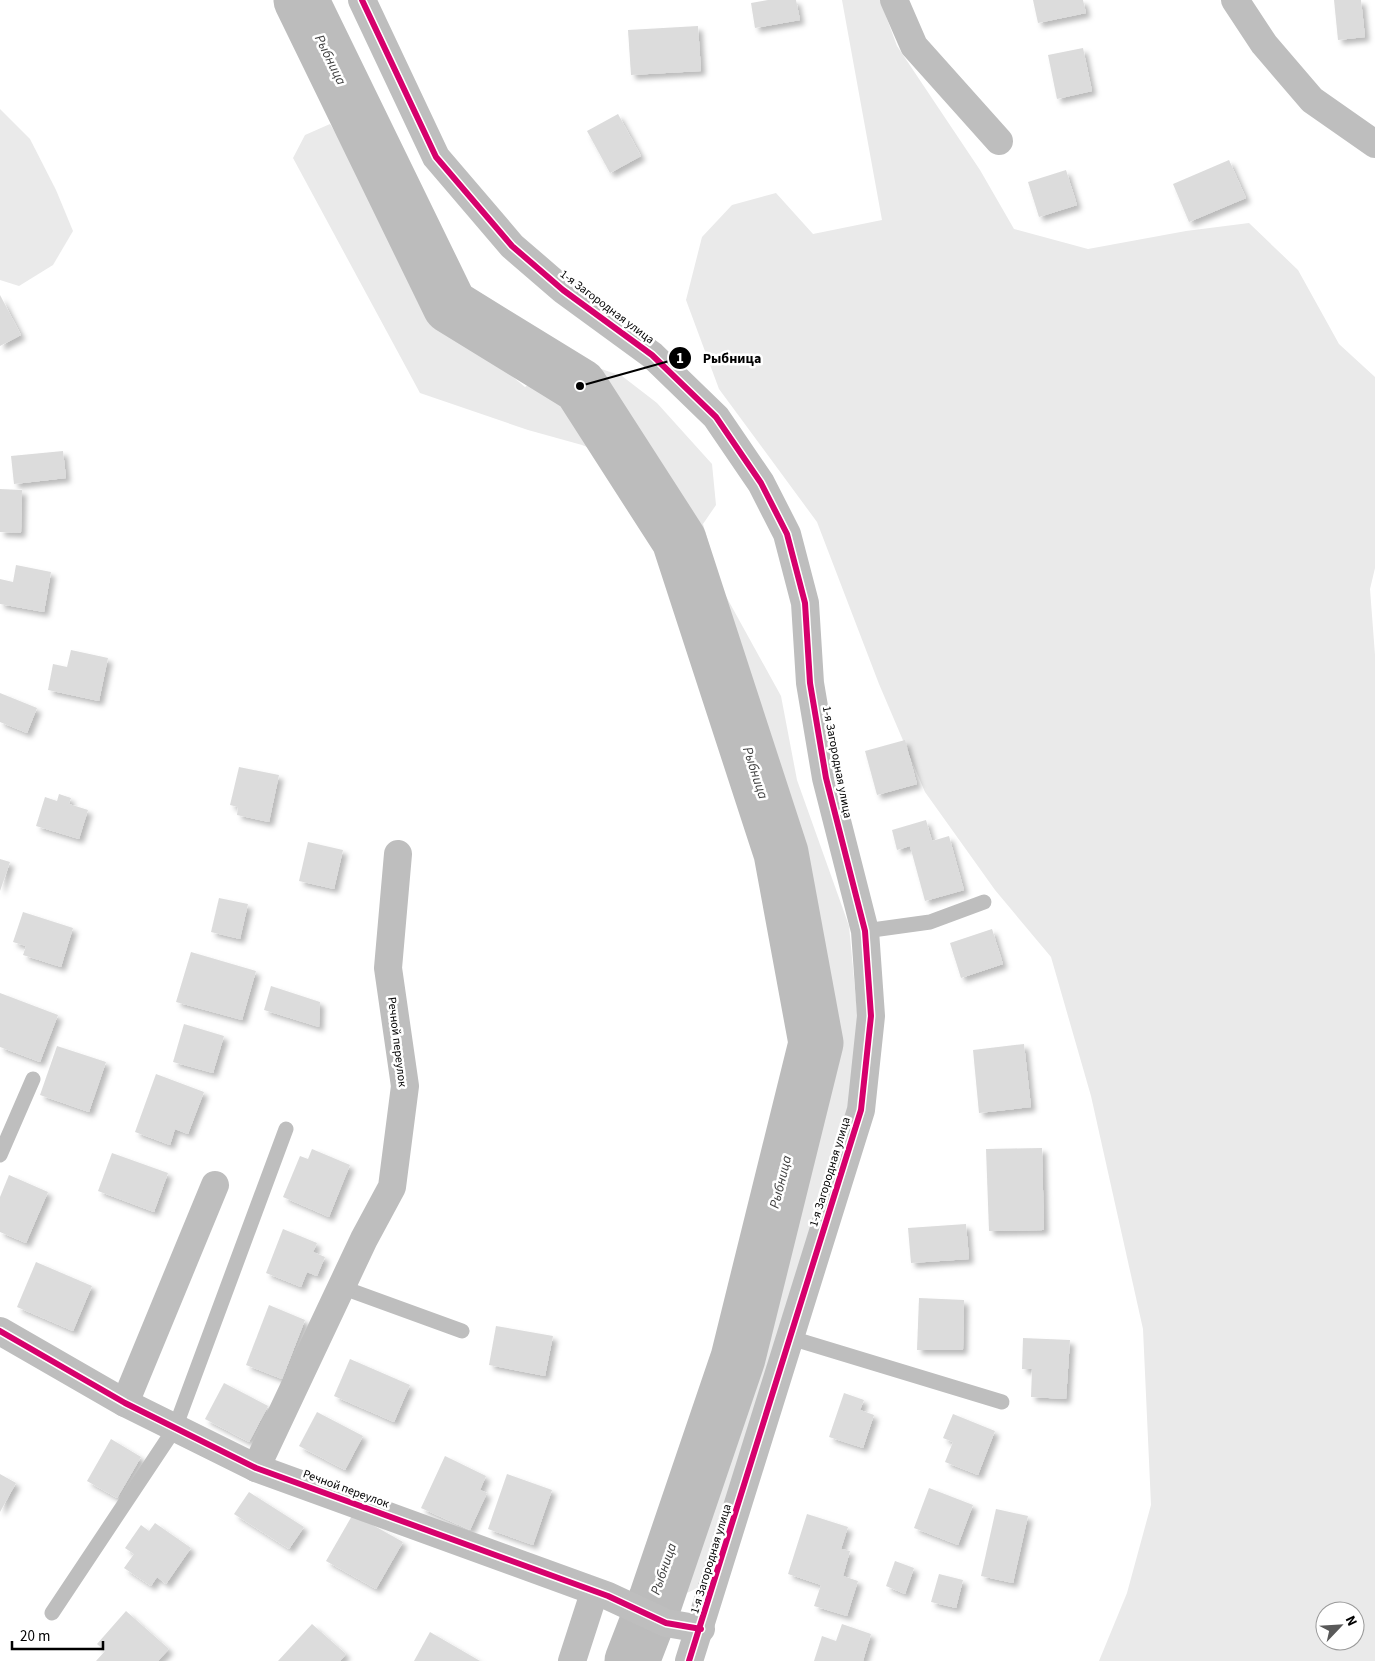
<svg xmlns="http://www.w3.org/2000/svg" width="1375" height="1661" font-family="'Source Sans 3',sans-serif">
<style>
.green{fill:#eaeaea;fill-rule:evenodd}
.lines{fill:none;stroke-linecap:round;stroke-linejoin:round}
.river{stroke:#bcbcbc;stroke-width:55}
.building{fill:#dcdcdc;filter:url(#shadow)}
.lane{stroke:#bebebe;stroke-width:15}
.street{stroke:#bebebe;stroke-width:28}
.cycleway-casing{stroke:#fff;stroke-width:9}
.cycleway{stroke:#d6006c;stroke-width:6}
.labels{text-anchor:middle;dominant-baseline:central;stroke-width:5;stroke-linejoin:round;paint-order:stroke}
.street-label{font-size:12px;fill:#000;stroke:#fff}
.water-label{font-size:14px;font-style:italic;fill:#404040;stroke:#fff}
.leader{fill:none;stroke:#000;stroke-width:2}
.callout-dot{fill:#000;stroke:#fff;stroke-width:2}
.mark-label{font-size:15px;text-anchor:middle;font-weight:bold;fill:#fff}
.callout-label{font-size:14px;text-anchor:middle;font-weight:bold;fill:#000;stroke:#fff;stroke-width:5;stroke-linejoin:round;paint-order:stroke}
</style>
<defs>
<filter id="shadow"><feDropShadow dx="4.5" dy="4.5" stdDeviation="2.5" flood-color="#0004"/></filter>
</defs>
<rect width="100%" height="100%" fill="#fff"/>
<g class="green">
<path d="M842,0H880L897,46L980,170L1014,229L1088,249L1186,231L1249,223L1298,270L1339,344L1375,377V568L1370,589L1375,655V1661H1099L1127,1593L1151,1505L1143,1329L1091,1096L1051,957L995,890L925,792L879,684L817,522L719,389L686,300L702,237L732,205L776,193L813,234L882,220ZM1325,1611H1355V1641H1325Z"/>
<path d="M0,109L30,139L56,190L73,231L53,265L19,286L0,280Z"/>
<path d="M330,124L395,228L432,309L525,387L569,358L622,376L657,403L712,464L716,505L703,524L722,589L781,696L797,780L849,926L858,1021L848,1109L700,1587L680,1596L673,1580L755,1371L828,1050L820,956L795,876L790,826L752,687L699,566L684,514L660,476L582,445L528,430L420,393L293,158L305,135Z"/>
</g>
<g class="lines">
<path class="river" d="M301,0L450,306L580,386L679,540L781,853L816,1043L738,1358L656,1599L632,1661"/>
</g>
<g class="building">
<path d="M768,0H796L800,20L755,28L751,3Z"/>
<path d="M1033,0H1083L1086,13L1038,23Z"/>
<path d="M1334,0H1361L1365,37L1338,40Z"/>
<path d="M698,26L701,71L631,75L628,30Z"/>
<path d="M1083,48L1092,91L1057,99L1048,55Z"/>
<path d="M618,114L641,156L610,173L587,131Z"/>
<path d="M1229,160L1246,198L1189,222L1173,184Z"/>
<path d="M1066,170L1077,205L1039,217L1028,182Z"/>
<path d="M0,295L21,335L0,346Z"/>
<path d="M63,451L66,478L14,484L11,456Z"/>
<path d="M0,489L22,490L21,533L0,532Z"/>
<path d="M16,565L51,572L44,612L0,604V579L13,582Z"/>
<path d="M71,650L108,658L99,701L48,690L53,664L67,667Z"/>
<path d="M0,693L37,708L27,733L0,722Z"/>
<path d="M905,740L917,784L877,795L865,751Z"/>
<path d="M239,767L279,775L269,822L237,815L238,807L230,805Z"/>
<path d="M59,794L71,798L69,804L88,810L79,839L36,826L45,797L57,801Z"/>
<path d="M926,820L932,841L949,836L964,890L925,901L910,846L897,850L892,830Z"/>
<path d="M308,842L343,850L334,889L299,881Z"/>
<path d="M0,859L10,862L0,891Z"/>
<path d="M219,898L248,904L240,939L211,932Z"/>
<path d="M23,912L73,928L61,967L23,955L26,946L13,942Z"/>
<path d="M992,929L1003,964L961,978L950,943Z"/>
<path d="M191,952L256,971L242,1020L176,1002Z"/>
<path d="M271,986L320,1002L319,1027L264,1010Z"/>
<path d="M0,993L58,1015L40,1062L0,1047Z"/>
<path d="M184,1024L224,1036L213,1073L173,1062Z"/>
<path d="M1024,1044L1031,1107L979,1113L973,1050Z"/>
<path d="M57,1046L106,1062L89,1112L40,1095Z"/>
<path d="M156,1074L204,1092L188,1134L175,1129L170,1145L135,1132Z"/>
<path d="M1042,1148L1044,1230L989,1231L986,1149Z"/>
<path d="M312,1149L350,1165L329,1217L283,1197L300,1156L308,1159Z"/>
<path d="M112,1153L168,1173L154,1212L98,1191Z"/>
<path d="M9,1175L48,1192L26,1243L0,1232V1197Z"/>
<path d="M966,1224L969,1259L911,1263L908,1228Z"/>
<path d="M283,1229L317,1243L313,1252L325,1257L317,1276L307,1272L301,1287L266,1273Z"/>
<path d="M36,1262L92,1286L73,1331L17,1307Z"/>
<path d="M919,1298L964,1300L963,1350H917Z"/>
<path d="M269,1305L305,1320L282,1379L246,1365Z"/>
<path d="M496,1326L553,1336L545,1376L489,1365Z"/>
<path d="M1023,1338L1070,1340L1066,1399L1031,1397L1032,1369H1022Z"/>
<path d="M350,1359L410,1385L394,1422L334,1396Z"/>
<path d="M224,1383L268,1406L249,1442L205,1419Z"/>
<path d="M844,1393L864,1400L860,1410L874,1415L863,1448L829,1437Z"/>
<path d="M317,1412L363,1436L345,1470L299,1446Z"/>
<path d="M953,1414L995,1431L978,1475L945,1462L953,1442L943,1438Z"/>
<path d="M111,1439L141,1457L117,1498L87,1481Z"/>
<path d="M445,1456L486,1476L480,1490L487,1493L470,1530L421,1508Z"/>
<path d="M0,1474L16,1483L0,1512Z"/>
<path d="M507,1474L552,1490L533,1545L488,1529Z"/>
<path d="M929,1488L973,1505L958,1545L914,1528Z"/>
<path d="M249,1492L304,1527L289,1549L234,1514Z"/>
<path d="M996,1509L1028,1516L1013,1583L981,1576Z"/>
<path d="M353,1514L403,1542L376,1589L326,1561Z"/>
<path d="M807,1514L848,1527L841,1549L850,1551L843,1576L858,1581L847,1616L814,1606L821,1585L788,1574Z"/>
<path d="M155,1523L191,1548L166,1584L157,1577L151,1586L124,1568L134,1554L125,1548L141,1525L149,1531Z"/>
<path d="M895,1561L914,1568L905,1594L886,1586Z"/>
<path d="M939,1574L963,1580L956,1608L931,1602Z"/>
<path d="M126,1611L169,1649L158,1661H96L105,1651L97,1644Z"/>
<path d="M312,1624L346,1654L340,1661H278Z"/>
<path d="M842,1624L871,1634L863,1661H814L822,1636L836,1641Z"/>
<path d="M430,1632L480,1661H414Z"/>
</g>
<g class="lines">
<g class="lane">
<path d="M865,931L930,922L984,902"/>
<path d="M0,1155L33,1079"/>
<path d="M341,1287L462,1331"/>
<path d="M791,1338L1002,1402"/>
<path d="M52,1613L175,1428L286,1129"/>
</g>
<g class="street">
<path d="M362,0L436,157L512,246L563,290L652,355L716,417L761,483L787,534L805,603L810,683L826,778L865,931L871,1016L861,1110L689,1661"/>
<path d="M894,0L914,46L999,141"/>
<path d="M1235,0L1264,44L1312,100L1375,144"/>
<path d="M0,1331L125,1403L256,1468L608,1596L666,1623L701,1629"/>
<path d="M125,1403L215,1185"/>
<path d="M256,1468L364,1239L392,1187L405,1086L388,968L398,854"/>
<path d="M572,1661L594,1593"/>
</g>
<defs>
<g id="cycleway">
<path d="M362,0L436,157L512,246L563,290L652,355L716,417L761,483L787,534L805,603L810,683L826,778L865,931L871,1016L861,1110L689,1661"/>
<path d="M0,1331L125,1403L256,1468L608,1596L666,1623L701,1629"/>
</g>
</defs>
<use href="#cycleway" class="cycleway-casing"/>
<use href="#cycleway" class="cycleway"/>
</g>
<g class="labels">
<g class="street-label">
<text transform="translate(607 307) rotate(37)">1-я Загородная улица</text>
<text transform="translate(837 762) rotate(79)">1-я Загородная улица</text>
<text transform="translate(397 1042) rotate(83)">Речной переулок</text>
<text transform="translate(830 1172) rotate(-73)">1-я Загородная улица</text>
<text transform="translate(346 1489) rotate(20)">Речной переулок</text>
<text transform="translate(711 1559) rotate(-73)">1-я Загородная улица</text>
</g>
<g class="water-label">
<text transform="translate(330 60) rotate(64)">Рыбница</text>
<text transform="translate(755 773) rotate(72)">Рыбница</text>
<text transform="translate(781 1182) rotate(-76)">Рыбница</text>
<text transform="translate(664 1569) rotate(-71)">Рыбница</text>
</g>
</g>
<path class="leader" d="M580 386L680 358"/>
<g class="callout-dot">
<circle cx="580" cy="386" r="5"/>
<circle cx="680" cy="358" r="12"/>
</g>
<g class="mark-label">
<text x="680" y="363">1</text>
</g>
<g class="callout-label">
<text x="732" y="363">Рыбница</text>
</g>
<g transform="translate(1340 1626) rotate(65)"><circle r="24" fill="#ffffff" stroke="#999999"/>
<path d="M0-4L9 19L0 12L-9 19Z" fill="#595959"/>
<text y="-8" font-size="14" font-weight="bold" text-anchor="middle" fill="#000000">N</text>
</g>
<path d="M12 1641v8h91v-8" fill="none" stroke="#000000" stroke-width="2.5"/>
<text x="20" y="1641" font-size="15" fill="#000000" stroke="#ffffff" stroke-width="4" paint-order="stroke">20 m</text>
</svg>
